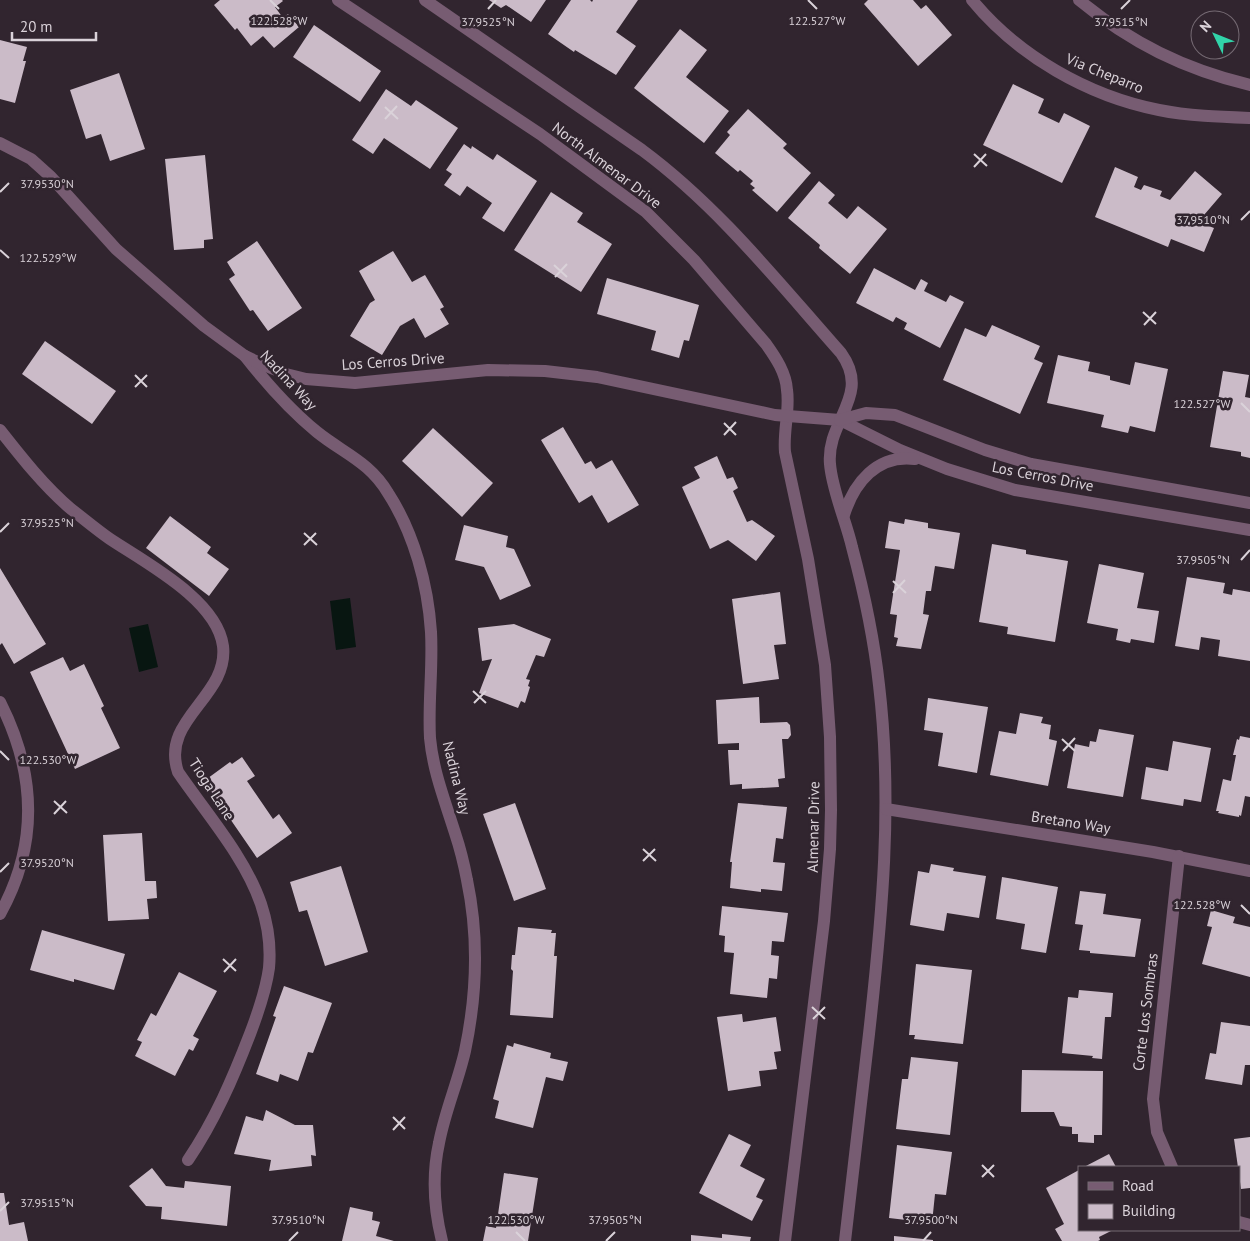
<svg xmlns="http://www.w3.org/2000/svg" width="1250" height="1241" font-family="'PT Sans',sans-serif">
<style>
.water{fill:#081611}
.building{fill:#cbbbc8}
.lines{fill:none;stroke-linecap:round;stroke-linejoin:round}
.minor{stroke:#775c72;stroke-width:12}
.tertiary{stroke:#775c72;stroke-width:12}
.ticks{fill:none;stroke:#dad2d9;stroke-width:2}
.labels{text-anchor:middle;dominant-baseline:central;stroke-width:5;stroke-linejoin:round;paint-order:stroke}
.street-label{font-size:15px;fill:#dad2d9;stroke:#31252f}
.ticks-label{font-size:12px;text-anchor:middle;fill:#dad2d9;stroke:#31252f;stroke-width:5;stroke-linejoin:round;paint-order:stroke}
</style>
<rect width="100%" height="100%" fill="#31252f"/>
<g class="water">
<path d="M350,598L356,647L336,650L330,601Z"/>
<path d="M148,624L158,667L139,672L129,628Z"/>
</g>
<g class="building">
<path d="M220,0H282L283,1L275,7L283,18L288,14L299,27L274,48L263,36L251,46L237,28L235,30L214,5Z"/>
<path d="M489,0H546L531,22L506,5L501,8Z"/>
<path d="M571,0H590L592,2L593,0H638L616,32L636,46L616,75L575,50L574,52L548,34Z"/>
<path d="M868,0H913L921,9L926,5L952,35L918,66L864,4Z"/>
<path d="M314,25L381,71L360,102L293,57Z"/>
<path d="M680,29L707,50L686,77L729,111L704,143L634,88Z"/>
<path d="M0,40L27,47L23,61H26L15,103L0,99Z"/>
<path d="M119,73L145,149L110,161L101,134L86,139L70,90Z"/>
<path d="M1013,84L1044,99L1038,113L1059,123L1064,113L1090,126L1062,183L983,145Z"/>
<path d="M386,89L411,106L416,100L458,128L430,169L384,138L373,154L352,140Z"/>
<path d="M748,109L787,144L783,148L811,173L777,212L752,190L755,188L750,184L753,181L740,170L738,172L715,153L730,135L727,132Z"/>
<path d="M464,144L471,149L472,146L493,160L497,154L537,181L504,232L482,218L492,203L467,186L460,196L444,185L452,174L446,170Z"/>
<path d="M205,155L213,239L204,240V248L174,250L165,159Z"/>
<path d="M1115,167L1138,177L1134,187L1141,190L1144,185L1162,191L1160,196L1170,200L1195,171L1222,194L1198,222L1214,228L1204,252L1171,239L1168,247L1095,217Z"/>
<path d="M819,181L835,195L828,203L847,219L858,206L887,229L850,274L819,248L820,245L788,218Z"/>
<path d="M551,192L583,213L577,222L612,244L581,292L514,250Z"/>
<path d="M257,241L302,308L268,331L253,310L250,311L229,279L235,275L227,262Z"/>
<path d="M393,251L412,282L425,275L444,307L440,309L449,324L425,338L414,318L400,326L382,355L350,336L370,303L375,300L359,271Z"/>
<path d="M874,268L915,290L921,279L928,283L924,291L946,302L950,295L964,302L940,348L904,329L907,323L896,317L893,322L856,303Z"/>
<path d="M607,278L699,305L689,341L684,340L679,358L651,350L656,331L597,314Z"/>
<path d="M992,325L1040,346L1034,359L1043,363L1020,414L943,380L965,328L986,337Z"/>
<path d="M45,341L116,391L92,424L22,374Z"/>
<path d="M1058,355L1090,362L1088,371L1110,376V380L1130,385L1135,362L1168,369L1155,432L1130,426L1128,433L1101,427L1104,415L1047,403Z"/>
<path d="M1223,371L1249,375L1245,397L1250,398V458L1241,456V452L1210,447Z"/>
<path d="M563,427L585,464L591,461L596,469L612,460L639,505L608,523L592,495L579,503L541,440Z"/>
<path d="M433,428L493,483L462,517L402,461Z"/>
<path d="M717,456L727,479L733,477L738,488L733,491L747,522L752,520L775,536L756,561L728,540L710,549L682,487L700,478L694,467Z"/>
<path d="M170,516L211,547L207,553L229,569L209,596L146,548Z"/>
<path d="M905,519L928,523V528L960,533L954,569L935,566L931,591H926L923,614L929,615L921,649L896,646L898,638L894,637L897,615L890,614L900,550L885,548L889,521L904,524Z"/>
<path d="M464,525L508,536L506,547L514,549L531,586L500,600L484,567L455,560Z"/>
<path d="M992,544L1026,550V554L1068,561L1055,642L1007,634L1008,627L979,622Z"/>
<path d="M1099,564L1144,573L1137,608L1159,611L1154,643L1131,639L1130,643L1116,640L1118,629L1087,623Z"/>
<path d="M0,568L46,644L14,664L2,643L0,645Z"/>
<path d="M1187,577L1225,583L1223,593L1232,595L1233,589L1250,592V661L1218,656L1220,640L1201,637L1199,650L1175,646Z"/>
<path d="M780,592L786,644L774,645L779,679L743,684L732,599Z"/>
<path d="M514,624L551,639L544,657L536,655L526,679L530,680L528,686L530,687L525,703L521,701L518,708L479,693L492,659L482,661L478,628Z"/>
<path d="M63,657L70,671L84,664L104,706L101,708L120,748L75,769L30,672Z"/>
<path d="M759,697L760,723L787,722L790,725L791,735L788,739H782L785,778L778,779L779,787L742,789V784L730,785L728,750H739V743L718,744L716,700Z"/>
<path d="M928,698L988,707L977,773L938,766L943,733L924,730Z"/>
<path d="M1020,713L1043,717L1041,723L1051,725L1049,739L1057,741L1048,786L990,775L999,731L1016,734Z"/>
<path d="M1099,729L1134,735L1123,797L1067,788L1075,744L1089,747L1090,741L1096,742Z"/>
<path d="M1240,736L1250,738V797L1245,796L1241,816L1239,815V817L1218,813L1219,811H1216L1223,779L1231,781L1236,755H1233L1237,739L1239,740Z"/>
<path d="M1173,741L1211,748L1201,802L1184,799L1183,806L1141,799L1146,767L1168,771Z"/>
<path d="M242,757L255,776L247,781L273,819L279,814L292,833L257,858L204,781L230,762L232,764Z"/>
<path d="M515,803L546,889L514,901L483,814Z"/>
<path d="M738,803L787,807L783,839L776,838L773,862L785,863L782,891L761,889V892L730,888L732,862H730Z"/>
<path d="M142,833L145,881H156L157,898L147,899L149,919L108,921L103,835Z"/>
<path d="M931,864L954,868L953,871L986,876L979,918L947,913L944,931L910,925L918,871L929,873Z"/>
<path d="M341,866L368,952L325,966L307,910L299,912L290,882Z"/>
<path d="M1002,877L1058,887L1046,953L1021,949L1025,924L996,919Z"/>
<path d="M1080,891L1106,894L1103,914L1141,919L1135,957L1090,953V951L1079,950L1083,925L1075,924Z"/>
<path d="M722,906L788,913L784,942L772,941L771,955L779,956L777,979L769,978L767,998L730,994L734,953L724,952L725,936L719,935Z"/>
<path d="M1211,910L1235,917L1233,923L1250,927V977L1202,964L1212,927L1207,926Z"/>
<path d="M518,927L552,930L551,933H556L554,956H557L553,1018L510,1015L513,971L511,969L512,955H515Z"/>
<path d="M42,930L125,954L114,990L74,979V982L30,970Z"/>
<path d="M916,964L972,970L963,1044L914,1039L915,1035H909Z"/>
<path d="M179,972L217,991L193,1036L199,1039L193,1051L189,1049L175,1076L135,1056L142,1042L137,1040L151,1013L156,1016Z"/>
<path d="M284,986L332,1003L313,1053L308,1052L298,1081L280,1074L278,1082L256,1074L276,1017L273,1016Z"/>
<path d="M1079,990L1113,993L1111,1017H1105L1102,1059L1092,1058L1093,1056L1062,1053L1068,997L1078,998Z"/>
<path d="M742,1014L743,1022L776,1017L781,1051L774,1052L777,1069L759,1071L761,1086L728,1091L717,1017Z"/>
<path d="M1221,1022L1250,1026V1065H1245L1242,1085L1205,1079L1210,1053L1216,1054Z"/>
<path d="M514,1043L551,1053L550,1058L568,1062L563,1081L546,1077L533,1128L495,1118L499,1101L493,1099L507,1045L513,1047Z"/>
<path d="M911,1057L958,1062L950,1135L896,1129L902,1079H908Z"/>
<path d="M1022,1070L1103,1071L1102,1135H1094V1143L1078,1142V1134H1072V1127L1060,1126L1054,1112H1021Z"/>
<path d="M266,1110L295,1125H313L316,1156L311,1155L312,1166L269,1171L271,1160L234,1154L246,1116L263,1121Z"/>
<path d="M729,1134L751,1145L740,1166L765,1179L756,1197L763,1200L752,1221L699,1193Z"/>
<path d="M1250,1137V1188L1241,1189L1234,1139Z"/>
<path d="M897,1145L952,1152L946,1195L935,1194L932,1223L889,1218Z"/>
<path d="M1109,1154L1116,1167H1084Z"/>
<path d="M152,1168L166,1186L184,1188L185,1181L231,1186L227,1226L161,1219L162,1207L146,1206L129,1186Z"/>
<path d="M1079,1170V1230H1113L1099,1237L1100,1240L1098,1241H1062L1055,1229L1064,1224L1046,1188Z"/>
<path d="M504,1173L538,1178L528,1241H483L486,1226L496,1228Z"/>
<path d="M0,1193H4L9,1225L24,1222L28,1241H0Z"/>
<path d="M350,1207L373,1212L372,1220L380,1222L376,1236L394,1241H342Z"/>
<path d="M722,1234L751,1237L750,1241H691V1235L722,1238Z"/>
<path d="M894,1236L933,1240V1241H894Z"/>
</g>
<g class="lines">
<g class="minor">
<path d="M338,0L540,134L646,212L694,260L766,344C776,358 786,373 787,390C790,410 783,431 785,452L808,559L825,665L830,737L831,810L830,849L824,921L785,1241"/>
<path d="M425,0L642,150C719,207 778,282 841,353C872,396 826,420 830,464C832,490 846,521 852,547C864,592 874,639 879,685C893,803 882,917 869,1034C861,1103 853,1172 845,1241"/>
<path d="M972,0C1018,56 1088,96 1159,110C1189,116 1220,117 1250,118"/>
<path d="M1079,0C1131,43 1184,69 1250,85"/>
<path d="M245,356C267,384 289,409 317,432C343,453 370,462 388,493C414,533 428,585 431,632C433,667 428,703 430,738C433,771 445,801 455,833C460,848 464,864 467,880C479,937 477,994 465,1051C458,1082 445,1111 439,1143C432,1175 434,1209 442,1241"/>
<path d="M0,430C22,458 44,486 71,509C84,519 97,530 110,539C146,563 217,600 223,646C229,697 160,719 178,772C206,813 245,857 261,904C268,925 271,946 269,968C266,990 258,1013 250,1034C233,1078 215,1120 188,1160"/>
<path d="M0,702C36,773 39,844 0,914"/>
<path d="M886,809L1153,852L1250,871"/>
<path d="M1172,1167L1157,1132L1153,1099L1179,856"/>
<path d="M1239,1222L1250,1225"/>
</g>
<g class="tertiary">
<path d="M0,143L31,159L51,177L116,249L204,326L245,356L266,366L286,374L306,379L355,383L488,370L545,371L597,377L775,415L840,420L900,450L947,469L1015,490L1250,530"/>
<path d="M840,420L866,413L895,415L985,450L1031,464L1250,503"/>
<path d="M844,515C854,483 877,454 915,459"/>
</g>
</g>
<path class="ticks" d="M270,0L279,9M808,0L817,9M488,9L496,0M1121,9L1130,0M385,107L398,119M385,119L397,106M974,154L987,166M974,167L986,154M0,192L9,183M1241,220L1250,211M0,250L9,258M554,265L567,277M555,277L567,264M1143,312L1156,324M1144,325L1156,312M135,375L147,387M135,387L147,375M1241,403L1250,412M724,423L736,435M724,435L736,422M0,532L9,523M304,533L317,545M304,545L316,533M1241,560L1250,550M893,581L906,593M893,593L905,580M473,691L486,703M474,703L486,691M1062,739L1075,751M0,751L9,760M1063,751L1075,738M54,801L67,813M54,814L66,801M643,849L656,861M643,861L655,849M0,872L9,863M1241,905L1250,914M223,959L236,971M224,972L236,959M812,1007L825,1019M813,1019L825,1007M393,1117L405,1129M393,1130L405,1117M982,1165L994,1177M982,1177L994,1165M0,1211L9,1202M516,1232L525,1241M289,1241L298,1232M606,1241L615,1232M923,1241L931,1232"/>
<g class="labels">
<g class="street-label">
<text transform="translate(1105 73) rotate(22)">Via Cheparro</text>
<text transform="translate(607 165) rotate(37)">North Almenar Drive</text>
<text transform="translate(393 361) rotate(-4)">Los Cerros Drive</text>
<text transform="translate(289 380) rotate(47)">Nadina Way</text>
<text transform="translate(1043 476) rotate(11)">Los Cerros Drive</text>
<text transform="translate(457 778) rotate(76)">Nadina Way</text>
<text transform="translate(212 789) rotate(57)">Tioga Lane</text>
<text transform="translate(1071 822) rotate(9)">Bretano Way</text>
<text transform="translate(813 827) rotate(-89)">Almenar Drive</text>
<text transform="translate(1145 1012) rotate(-83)">Corte Los Sombras</text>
</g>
</g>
<g class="ticks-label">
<text x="279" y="25">122.528°W</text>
<text x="817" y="25">122.527°W</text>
<text x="488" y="26">37.9525°N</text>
<text x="1121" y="26">37.9515°N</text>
<text x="47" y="188">37.9530°N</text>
<text x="1203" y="224">37.9510°N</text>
<text x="48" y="262">122.529°W</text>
<text x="1202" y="408">122.527°W</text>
<text x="47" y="527">37.9525°N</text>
<text x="1203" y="564">37.9505°N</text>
<text x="48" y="764">122.530°W</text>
<text x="47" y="867">37.9520°N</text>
<text x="1202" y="909">122.528°W</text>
<text x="47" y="1207">37.9515°N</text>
<text x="298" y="1224">37.9510°N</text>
<text x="615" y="1224">37.9505°N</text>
<text x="931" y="1224">37.9500°N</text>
<text x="516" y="1224">122.530°W</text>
</g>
<rect x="1078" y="1166" width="162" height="65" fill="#31252f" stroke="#756a73"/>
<rect x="1088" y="1182" width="25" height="8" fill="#775c72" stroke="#756a73"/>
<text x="1122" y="1191" font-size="15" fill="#dad2d9">Road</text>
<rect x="1088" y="1204" width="25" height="15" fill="#cbbbc8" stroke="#756a73"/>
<text x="1122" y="1216" font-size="15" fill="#dad2d9">Building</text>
<g transform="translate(1215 35) rotate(313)"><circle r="24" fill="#31252f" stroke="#756a73"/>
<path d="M0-4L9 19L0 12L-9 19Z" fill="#31d4a9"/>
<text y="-8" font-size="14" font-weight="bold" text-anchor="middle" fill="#dad2d9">N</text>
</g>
<path d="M12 32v8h84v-8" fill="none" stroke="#dad2d9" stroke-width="2.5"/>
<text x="20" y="32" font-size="15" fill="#dad2d9" stroke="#31252f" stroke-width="4" paint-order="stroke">20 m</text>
</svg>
